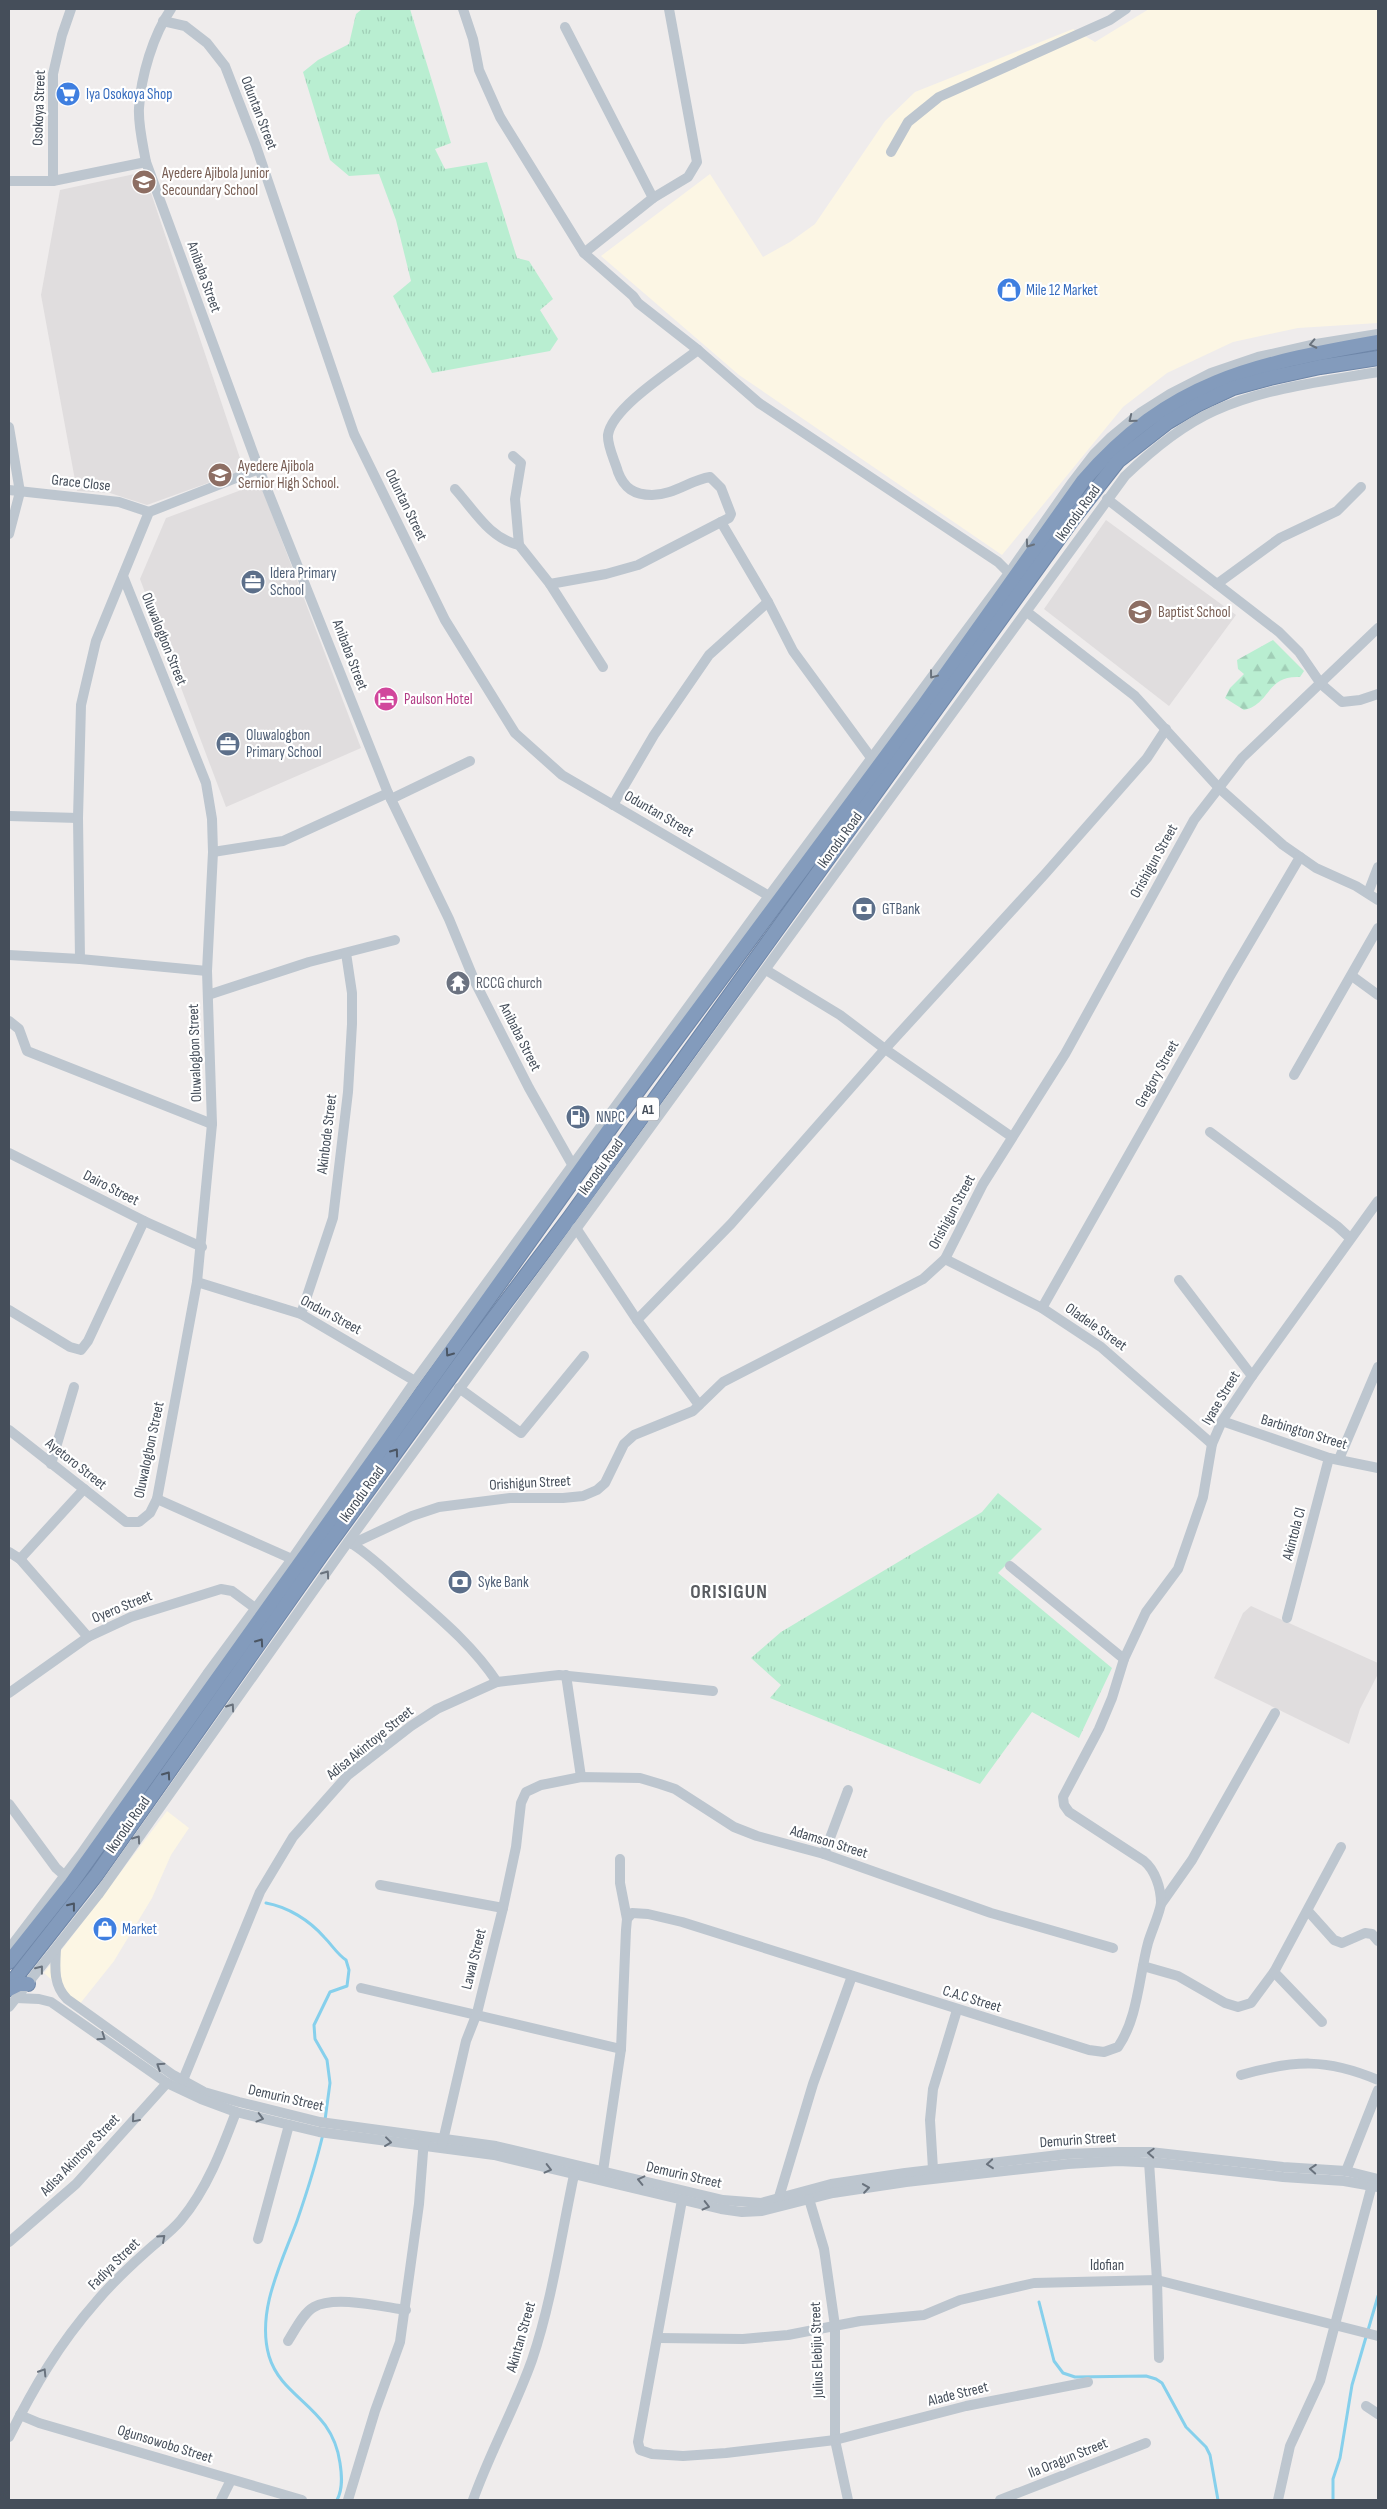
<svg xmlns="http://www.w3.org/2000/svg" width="1387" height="2509" font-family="'Sofia Sans Condensed',sans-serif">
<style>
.commercial{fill:#fcf6e4}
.education{fill:#e0ddde}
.grass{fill:url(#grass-tufts)}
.forest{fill:url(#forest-firs)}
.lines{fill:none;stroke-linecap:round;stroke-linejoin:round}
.stream{stroke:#86d0ec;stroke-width:3}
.highway-casing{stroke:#6e86a8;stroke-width:16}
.minor{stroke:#bdc6cf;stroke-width:10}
.highway{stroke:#839bbc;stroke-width:14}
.oneway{stroke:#69727d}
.oneway2{stroke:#4b5664}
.labels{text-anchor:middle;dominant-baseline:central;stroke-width:4.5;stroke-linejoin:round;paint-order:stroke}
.shield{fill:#fff;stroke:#7d838c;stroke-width:1}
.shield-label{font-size:14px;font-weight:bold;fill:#454e5a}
.shop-label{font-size:15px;fill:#366cbe;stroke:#fff;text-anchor:start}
.street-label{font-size:15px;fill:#454e5a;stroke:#fff}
.education-label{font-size:15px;fill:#785e54;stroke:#fff;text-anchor:start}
.service-label{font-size:15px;fill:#4e5e75;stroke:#fff;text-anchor:start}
.hotel-label{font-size:15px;fill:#b23c85;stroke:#fff;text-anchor:start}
.worship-label{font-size:15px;fill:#5b616d;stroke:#fff;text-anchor:start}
.district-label{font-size:20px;font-weight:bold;letter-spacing:1px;fill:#595c61;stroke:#fff}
</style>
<defs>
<pattern id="grass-tufts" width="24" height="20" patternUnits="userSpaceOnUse" patternTransform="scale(1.25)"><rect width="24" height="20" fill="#b9eed1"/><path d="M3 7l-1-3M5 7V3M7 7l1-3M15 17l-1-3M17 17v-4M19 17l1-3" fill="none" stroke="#a0ceb6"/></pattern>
<pattern id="forest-firs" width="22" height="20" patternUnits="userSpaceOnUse" patternTransform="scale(1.25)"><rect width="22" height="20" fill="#b9eed1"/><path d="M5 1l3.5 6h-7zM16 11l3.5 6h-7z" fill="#a0ceb6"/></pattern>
</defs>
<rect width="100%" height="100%" fill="#efecec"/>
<g class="commercial">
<path d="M1149,9H1378V323L1298,328L1233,342L1167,373L1123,407L1002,555L739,375L601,256L710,174L763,257L790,242L815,224L885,121L915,92L1073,29L1095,42Z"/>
<path d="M167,1811L189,1828L171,1855L152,1898L114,1961L79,2005L44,1973Z"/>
</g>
<g class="education">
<path d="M144,172L244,470L147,505L110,493L77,491L41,295L60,190Z"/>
<path d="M260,483L361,748L226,807L140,579L166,518Z"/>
<path d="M1106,520L1236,615L1169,706L1044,609Z"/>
<path d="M1251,1606L1378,1663V1674L1360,1709L1349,1744L1214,1678L1243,1613Z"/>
</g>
<g class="grass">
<path d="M362,9H410L451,143L435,149L445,169L487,162L517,258L529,261L553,299L540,310L558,339L550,351L432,373L393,296L411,281L396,220L379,174L349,176L330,160L303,72L318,60L349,44L356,14Z"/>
<path d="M998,1493L1042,1529L998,1573L1112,1668L1079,1738L1032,1712L980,1784L770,1698L781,1685L751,1658L781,1632L982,1512Z"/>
</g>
<path class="forest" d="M1273,640L1304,671L1300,677C1266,675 1271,704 1244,710L1225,698L1230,688L1244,674L1238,669L1237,660Z"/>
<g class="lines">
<g class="stream">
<path d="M266,1903C288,1907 309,1920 324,1937C332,1945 337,1954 346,1960L349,1970L347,1986L330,1992L314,2025L315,2039L327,2060L330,2083L325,2120"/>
<path d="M323,2134C316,2164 307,2192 297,2221C282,2262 256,2311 269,2356C282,2400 332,2406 340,2463C342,2476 343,2489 337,2500"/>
<path d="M1039,2302L1054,2361L1063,2373L1075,2377L1146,2376L1156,2379L1162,2383L1186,2427L1206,2447L1210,2455L1218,2500"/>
<path d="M1333,2500V2479L1340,2458L1352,2385L1378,2296"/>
</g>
<defs>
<g id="highway">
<path d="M9,1962L71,1884L614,1123L924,705L1083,481C1169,381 1254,364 1378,342"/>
<path d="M9,1986L97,1874L322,1554L469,1351L570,1217L1072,520L1118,461L1168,422L1197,405L1233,388L1270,378L1320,367L1378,358"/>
<path d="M9,1989L19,1984H28"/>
</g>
</defs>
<use href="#highway" class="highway-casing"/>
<g class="minor">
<path d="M171,9C153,35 141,76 139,108C138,125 143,145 146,162L259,469L388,793L449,919L475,982L529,1088L573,1166"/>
<path d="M463,9L473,39L479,70L500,117L584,253L633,296L638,303L698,350L759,403L998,562L1009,573"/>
<path d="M163,21L185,26L207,43L225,66L256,146L354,434L445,620L515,733L562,775L769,896"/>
<path d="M565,27L653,198"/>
<path d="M891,152L908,122L939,97L1110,20L1126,9"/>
<path d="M9,181H53L146,162"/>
<path d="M53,181V74L62,35L71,9"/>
<path d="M584,253L653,198L688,177L697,162L669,9"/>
<path d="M698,350C675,368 612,407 608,435C607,446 615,461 618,472C624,488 634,495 652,495C674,495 690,480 710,477L721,488L731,514L729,518L721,522L768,602L793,651L872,759"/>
<path d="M9,427L20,492L9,534"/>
<path d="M513,456L521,463L515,499L519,545"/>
<path d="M455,489C474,510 490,539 519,545L550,584L603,667"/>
<path d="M9,490L119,502L149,512"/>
<path d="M1107,499L1279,632L1299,652L1321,684L1342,702L1360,700L1378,694"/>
<path d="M550,584L606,574L638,565L721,522"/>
<path d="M1217,584L1280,538L1337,511L1361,487"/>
<path d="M1027,612L1135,696L1219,788L1283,845L1316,868L1356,886L1378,900"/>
<path d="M391,799L470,761"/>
<path d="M613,805L654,735L709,655L768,602"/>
<path d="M9,816L78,818"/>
<path d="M213,852L283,841L388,793"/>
<path d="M1368,893L1378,867"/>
<path d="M9,955L80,959L207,971"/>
<path d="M80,959L78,818L81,705L96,641L149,512L259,469"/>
<path d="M766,970L840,1015L885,1049L1012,1137"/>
<path d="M1352,976L1378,995"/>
<path d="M208,995L309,962L395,940"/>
<path d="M9,1021L19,1029L27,1051L212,1124"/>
<path d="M1294,1075L1378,928"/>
<path d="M1210,1132L1337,1226L1350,1238"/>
<path d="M9,1153L144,1221L202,1247"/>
<path d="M576,1228L637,1320L699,1405"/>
<path d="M945,1259L1042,1308L1101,1347L1212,1444"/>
<path d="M1179,1280L1252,1376"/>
<path d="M197,1282L301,1314L415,1381"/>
<path d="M1042,1308L1230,976L1300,857"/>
<path d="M9,1310L70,1347L81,1350L88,1341L144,1221"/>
<path d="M301,1314L333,1218L348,1092L352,1024V993L346,953"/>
<path d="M637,1320L731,1224L885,1049L1045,874L1147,758L1166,729"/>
<path d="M459,1388L521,1433L584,1356"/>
<path d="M1222,1421L1329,1458L1378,1468"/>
<path d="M9,1430L126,1522H139L150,1513L157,1499L197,1282L212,1124L207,971L213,852L212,819L206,783L123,576"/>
<path d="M1339,1459L1378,1367"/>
<path d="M51,1464L74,1387"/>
<path d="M157,1499L292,1559"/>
<path d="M349,1542C368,1553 386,1571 403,1586C437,1616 472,1644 497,1682"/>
<path d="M352,1544L412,1516L439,1507L510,1498H563L583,1496L597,1490L605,1483L624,1444L634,1435L693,1411L723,1382L923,1279L945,1259L983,1184L1065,1054L1194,820L1242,758L1378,628"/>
<path d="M9,1552L20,1559L88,1637"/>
<path d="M20,1559L84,1489"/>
<path d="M1010,1566L1124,1659"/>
<path d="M1287,1618L1329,1458"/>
<path d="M566,1675L581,1777"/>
<path d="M9,1693L88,1637L131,1617L221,1589L232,1591L255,1608"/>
<path d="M9,1804L56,1868L65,1876"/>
<path d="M824,1854L848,1790"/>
<path d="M620,1859V1883L627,1919"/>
<path d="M380,1885L503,1908"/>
<path d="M1161,1904L1192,1860L1275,1713"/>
<path d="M1308,1911L1334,1940L1342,1943L1365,1933L1372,1934L1378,1941"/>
<path d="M9,1949L81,1854L207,1674L292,1559L415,1381L769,896L1009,573L1071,484L1094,454L1111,437L1140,413L1170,394L1211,373L1258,357L1316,344L1378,334"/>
<path d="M56,1949C55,1967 53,1985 67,1999L173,2075L204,2092L239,2102L320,2122L496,2146L723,2200L761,2203L831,2184L905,2173L1067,2154L1118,2152H1150L1283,2167L1346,2171L1378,2179"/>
<path d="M1143,1966L1178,1976L1225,2003L1238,2007L1251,2003L1274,1972L1341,1847"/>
<path d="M1274,1972L1322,2022"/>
<path d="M361,1988L621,2049"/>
<path d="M16,1998L39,1999L51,2002L167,2083L201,2099L236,2112L319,2132L494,2155L721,2209L742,2212L762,2211L833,2193L906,2182L1068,2164L1118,2161L1160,2163L1283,2177L1344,2181L1378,2187"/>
<path d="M9,2007L98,1895L348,1542L1125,476C1151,451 1181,426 1214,411C1265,388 1324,381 1378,372"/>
<path d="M1241,2075C1294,2060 1326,2058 1378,2080"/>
<path d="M183,2080L260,1892L293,1837L348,1775L411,1726L437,1709L497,1682L559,1675L713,1691"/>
<path d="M442,2145L466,2041L477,2013L503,1908L516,1847L521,1803L526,1792L541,1785L581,1777L640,1778L660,1784L675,1789L734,1827L757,1836L824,1854L991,1913L1113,1948"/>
<path d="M1149,2162L1157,2280L1159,2358"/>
<path d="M933,2169L930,2120L933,2089L957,2010"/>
<path d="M603,2171L621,2049L626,1930L627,1919L632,1913L648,1914L682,1922L1089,2050L1104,2052L1118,2047C1138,2018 1139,1976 1148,1943C1151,1932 1160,1913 1161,1903C1161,1888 1155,1870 1144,1861L1069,1812L1064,1805L1063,1797L1099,1729L1112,1698L1124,1659L1146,1612L1178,1569L1203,1497L1212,1444L1222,1421L1252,1376L1378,1201"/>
<path d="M1346,2171L1378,2090"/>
<path d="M779,2197L813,2084L852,1976"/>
<path d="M809,2199L824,2249L835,2326V2440L848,2500"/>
<path d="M682,2200L638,2442L640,2450L652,2454L683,2456L726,2453L835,2440L966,2406L1088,2382"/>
<path d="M258,2239L289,2125"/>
<path d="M9,2242L76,2184L167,2083"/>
<path d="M658,2338L743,2339L788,2335L860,2321L924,2315L960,2300L1034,2283L1157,2280L1378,2336"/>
<path d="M288,2341C295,2330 303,2313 314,2307C335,2295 383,2307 406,2310"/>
<path d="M1366,2406L1378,2414"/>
<path d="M20,2415L39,2423L302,2500"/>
<path d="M9,2437C34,2387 59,2344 96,2302C111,2284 129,2267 147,2251C158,2241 171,2232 181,2220C207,2189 222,2149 236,2112"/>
<path d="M221,2500L231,2480"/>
<path d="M348,2500L375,2411L400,2342L419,2204L424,2139"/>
<path d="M473,2500C490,2452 515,2408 532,2360C552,2301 561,2236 574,2175"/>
<path d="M1000,2500L1146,2443"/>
<path d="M1278,2500L1290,2446L1320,2381L1372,2185"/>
</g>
<use href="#highway" class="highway"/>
</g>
<defs><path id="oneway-chevron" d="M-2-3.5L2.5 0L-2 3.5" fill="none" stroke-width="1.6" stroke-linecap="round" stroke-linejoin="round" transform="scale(1.25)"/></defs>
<g class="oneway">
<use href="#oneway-chevron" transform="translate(1313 344) rotate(168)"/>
<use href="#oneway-chevron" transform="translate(1132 419) rotate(141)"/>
<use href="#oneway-chevron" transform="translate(1029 544) rotate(125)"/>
<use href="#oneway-chevron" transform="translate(933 675) rotate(127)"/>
<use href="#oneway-chevron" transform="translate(326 1574) rotate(-55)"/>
<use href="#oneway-chevron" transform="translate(231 1707) rotate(-55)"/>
<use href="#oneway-chevron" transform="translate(137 1839) rotate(-55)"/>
<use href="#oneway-chevron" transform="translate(40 1969) rotate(-52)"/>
<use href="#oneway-chevron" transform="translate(102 2037) rotate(35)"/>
<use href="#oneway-chevron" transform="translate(160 2066) rotate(-147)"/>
<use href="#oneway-chevron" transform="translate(260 2118) rotate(15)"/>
<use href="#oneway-chevron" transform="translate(135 2119) rotate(131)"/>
<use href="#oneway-chevron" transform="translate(388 2142) rotate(7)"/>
<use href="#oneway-chevron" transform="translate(1151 2153) rotate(-177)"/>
<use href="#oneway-chevron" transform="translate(990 2164) rotate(175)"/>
<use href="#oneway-chevron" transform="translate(548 2169) rotate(14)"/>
<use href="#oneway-chevron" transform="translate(1313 2169) rotate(-176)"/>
<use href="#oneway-chevron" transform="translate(641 2180) rotate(-167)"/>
<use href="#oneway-chevron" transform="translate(866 2188) rotate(-8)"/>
<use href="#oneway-chevron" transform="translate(706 2206) rotate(14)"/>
<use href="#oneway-chevron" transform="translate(162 2238) rotate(-42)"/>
<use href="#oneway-chevron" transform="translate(43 2372) rotate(-58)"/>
</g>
<g class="oneway2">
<use href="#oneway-chevron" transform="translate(449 1353) rotate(125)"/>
<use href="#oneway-chevron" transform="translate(395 1452) rotate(-54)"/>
<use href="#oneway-chevron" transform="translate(260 1642) rotate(-55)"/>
<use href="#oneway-chevron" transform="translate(167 1775) rotate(-55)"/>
<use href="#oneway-chevron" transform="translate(72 1906) rotate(-52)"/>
</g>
<defs>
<symbol id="supermarket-disc" viewBox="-11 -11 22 22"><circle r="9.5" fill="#3f7fe0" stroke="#fff"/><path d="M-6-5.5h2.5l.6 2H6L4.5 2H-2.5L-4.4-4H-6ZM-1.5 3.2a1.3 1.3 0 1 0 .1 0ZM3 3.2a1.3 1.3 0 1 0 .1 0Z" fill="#fff"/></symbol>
<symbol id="school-disc" viewBox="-11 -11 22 22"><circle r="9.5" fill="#8d6e63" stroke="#fff"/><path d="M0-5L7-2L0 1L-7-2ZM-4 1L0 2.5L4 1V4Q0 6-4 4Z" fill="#fff"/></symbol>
<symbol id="shop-disc" viewBox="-11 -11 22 22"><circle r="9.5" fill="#3f7fe0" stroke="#fff"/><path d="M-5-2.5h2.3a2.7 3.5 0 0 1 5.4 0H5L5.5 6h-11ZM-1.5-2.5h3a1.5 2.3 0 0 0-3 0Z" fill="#fff"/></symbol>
<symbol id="office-disc" viewBox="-11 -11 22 22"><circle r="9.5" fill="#5c6f8a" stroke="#fff"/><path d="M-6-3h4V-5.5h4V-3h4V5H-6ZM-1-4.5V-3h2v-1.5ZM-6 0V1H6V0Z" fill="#fff"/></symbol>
<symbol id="hotel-disc" viewBox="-11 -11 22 22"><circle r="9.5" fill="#d1479c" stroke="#fff"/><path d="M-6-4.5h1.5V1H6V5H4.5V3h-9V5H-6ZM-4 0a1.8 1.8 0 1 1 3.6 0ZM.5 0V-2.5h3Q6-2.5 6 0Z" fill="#fff"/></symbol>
<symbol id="bank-disc" viewBox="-11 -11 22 22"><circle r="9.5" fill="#5c6f8a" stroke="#fff"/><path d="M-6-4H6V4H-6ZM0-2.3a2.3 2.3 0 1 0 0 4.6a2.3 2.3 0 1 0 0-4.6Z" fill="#fff"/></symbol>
<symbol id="temple-disc" viewBox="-11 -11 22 22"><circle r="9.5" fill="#6b7280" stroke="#fff"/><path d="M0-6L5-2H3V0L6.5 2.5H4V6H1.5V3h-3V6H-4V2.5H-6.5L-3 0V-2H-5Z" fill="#fff"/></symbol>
<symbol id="fuel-disc" viewBox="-11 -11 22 22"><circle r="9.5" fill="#5c6f8a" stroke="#fff"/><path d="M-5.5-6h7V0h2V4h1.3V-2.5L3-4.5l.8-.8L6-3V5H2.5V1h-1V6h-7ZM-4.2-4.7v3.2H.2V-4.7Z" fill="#fff"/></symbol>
</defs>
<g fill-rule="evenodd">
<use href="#supermarket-disc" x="54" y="80" width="28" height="28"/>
<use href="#school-disc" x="130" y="168" width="28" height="28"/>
<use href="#shop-disc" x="995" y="276" width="28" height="28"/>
<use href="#school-disc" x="206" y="461" width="28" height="28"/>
<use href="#office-disc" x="239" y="568" width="28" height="28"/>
<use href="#school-disc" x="1126" y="598" width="28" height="28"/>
<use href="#hotel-disc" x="372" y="685" width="28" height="28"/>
<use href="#office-disc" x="214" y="730" width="28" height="28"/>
<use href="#bank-disc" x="850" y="895" width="28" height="28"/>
<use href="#temple-disc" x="444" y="969" width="28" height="28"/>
<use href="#fuel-disc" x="564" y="1103" width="28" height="28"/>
<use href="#bank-disc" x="446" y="1568" width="28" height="28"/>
<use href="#shop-disc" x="91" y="1915" width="28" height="28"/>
</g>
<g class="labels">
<rect class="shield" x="637" y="1097.5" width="22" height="23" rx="4"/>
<g class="shield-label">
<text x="648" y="1109">A1</text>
</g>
<g class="shop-label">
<text x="86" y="94">Iya Osokoya Shop</text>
<text x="1026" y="290">Mile 12 Market</text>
<text x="122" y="1929">Market</text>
</g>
<g class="street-label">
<text transform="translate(39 108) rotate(-88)">Osokoya Street</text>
<text transform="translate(259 113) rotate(69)">Oduntan Street</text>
<text transform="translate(204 277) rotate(70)">Anibaba Street</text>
<text transform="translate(81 483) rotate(6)">Grace Close</text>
<text transform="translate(406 505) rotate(64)">Oduntan Street</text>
<text transform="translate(1078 513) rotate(-54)">Ikorodu Road</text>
<text transform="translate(164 639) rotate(68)">Oluwalogbon Street</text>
<text transform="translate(350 655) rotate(69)">Anibaba Street</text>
<text transform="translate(659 814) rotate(30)">Oduntan Street</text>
<text transform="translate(840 840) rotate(-54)">Ikorodu Road</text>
<text transform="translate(1154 861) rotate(-61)">Orishigun Street</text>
<text transform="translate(520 1037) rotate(63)">Anibaba Street</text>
<text transform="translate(195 1053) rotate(-92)">Oluwalogbon Street</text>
<text transform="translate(1157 1074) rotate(-61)">Gregory Street</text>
<text transform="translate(327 1134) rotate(-83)">Akinbode Street</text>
<text transform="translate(601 1167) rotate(-54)">Ikorodu Road</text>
<text transform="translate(111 1188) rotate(27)">Dairo Street</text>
<text transform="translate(952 1212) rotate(-62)">Orishigun Street</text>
<text transform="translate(331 1315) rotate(28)">Ondun Street</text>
<text transform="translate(1096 1327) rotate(35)">Oladele Street</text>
<text transform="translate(1221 1398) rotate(-59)">Iyase Street</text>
<text transform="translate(1304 1432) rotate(17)">Barbington Street</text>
<text transform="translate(149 1450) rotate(-78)">Oluwalogbon Street</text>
<text transform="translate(76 1464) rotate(38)">Ayetoro Street</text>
<text transform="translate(530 1483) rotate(-3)">Orishigun Street</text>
<text transform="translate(362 1494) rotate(-54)">Ikorodu Road</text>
<text transform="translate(1294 1534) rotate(-75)">Akintola Cl</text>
<text transform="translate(122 1607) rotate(-22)">Oyero Street</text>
<text transform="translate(370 1743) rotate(-39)">Adisa Akintoye Street</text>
<text transform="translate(128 1825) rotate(-55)">Ikorodu Road</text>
<text transform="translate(829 1842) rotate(17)">Adamson Street</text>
<text transform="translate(474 1959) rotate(-76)">Lawal Street</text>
<text transform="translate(972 1999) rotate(17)">C.A.C Street</text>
<text transform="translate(286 2098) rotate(13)">Demurin Street</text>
<text transform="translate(1078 2140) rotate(-4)">Demurin Street</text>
<text transform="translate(80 2155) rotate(-46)">Adisa Akintoye Street</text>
<text transform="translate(684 2175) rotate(13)">Demurin Street</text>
<text transform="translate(114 2264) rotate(-45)">Fadiya Street</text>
<text x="1107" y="2265">Idofian</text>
<text transform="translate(521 2337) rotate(-74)">Akintan Street</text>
<text transform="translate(817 2350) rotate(-92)">Julius Elebiju Street</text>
<text transform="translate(958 2394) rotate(-14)">Alade Street</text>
<text transform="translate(165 2444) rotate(17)">Ogunsowobo Street</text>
<text transform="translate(1068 2458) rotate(-22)">Ila Oragun Street</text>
</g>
<g class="education-label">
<text x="162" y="173">Ayedere Ajibola Junior<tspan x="162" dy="17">Secoundary School</tspan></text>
<text x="238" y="466">Ayedere Ajibola<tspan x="238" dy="17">Sernior High School.</tspan></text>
<text x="1158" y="612">Baptist School</text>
</g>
<g class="service-label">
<text x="270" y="573">Idera Primary<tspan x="270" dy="17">School</tspan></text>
<text x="246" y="735">Oluwalogbon<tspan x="246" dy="17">Primary School</tspan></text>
<text x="882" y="909">GTBank</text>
<text x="596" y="1117">NNPC</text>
<text x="478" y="1582">Syke Bank</text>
</g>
<g class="hotel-label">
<text x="404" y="699">Paulson Hotel</text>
</g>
<g class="worship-label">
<text x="476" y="983">RCCG church</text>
</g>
<g class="district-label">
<text x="729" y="1592">ORISIGUN</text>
</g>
</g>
<rect width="1387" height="2509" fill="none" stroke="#454e5a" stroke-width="20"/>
</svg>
